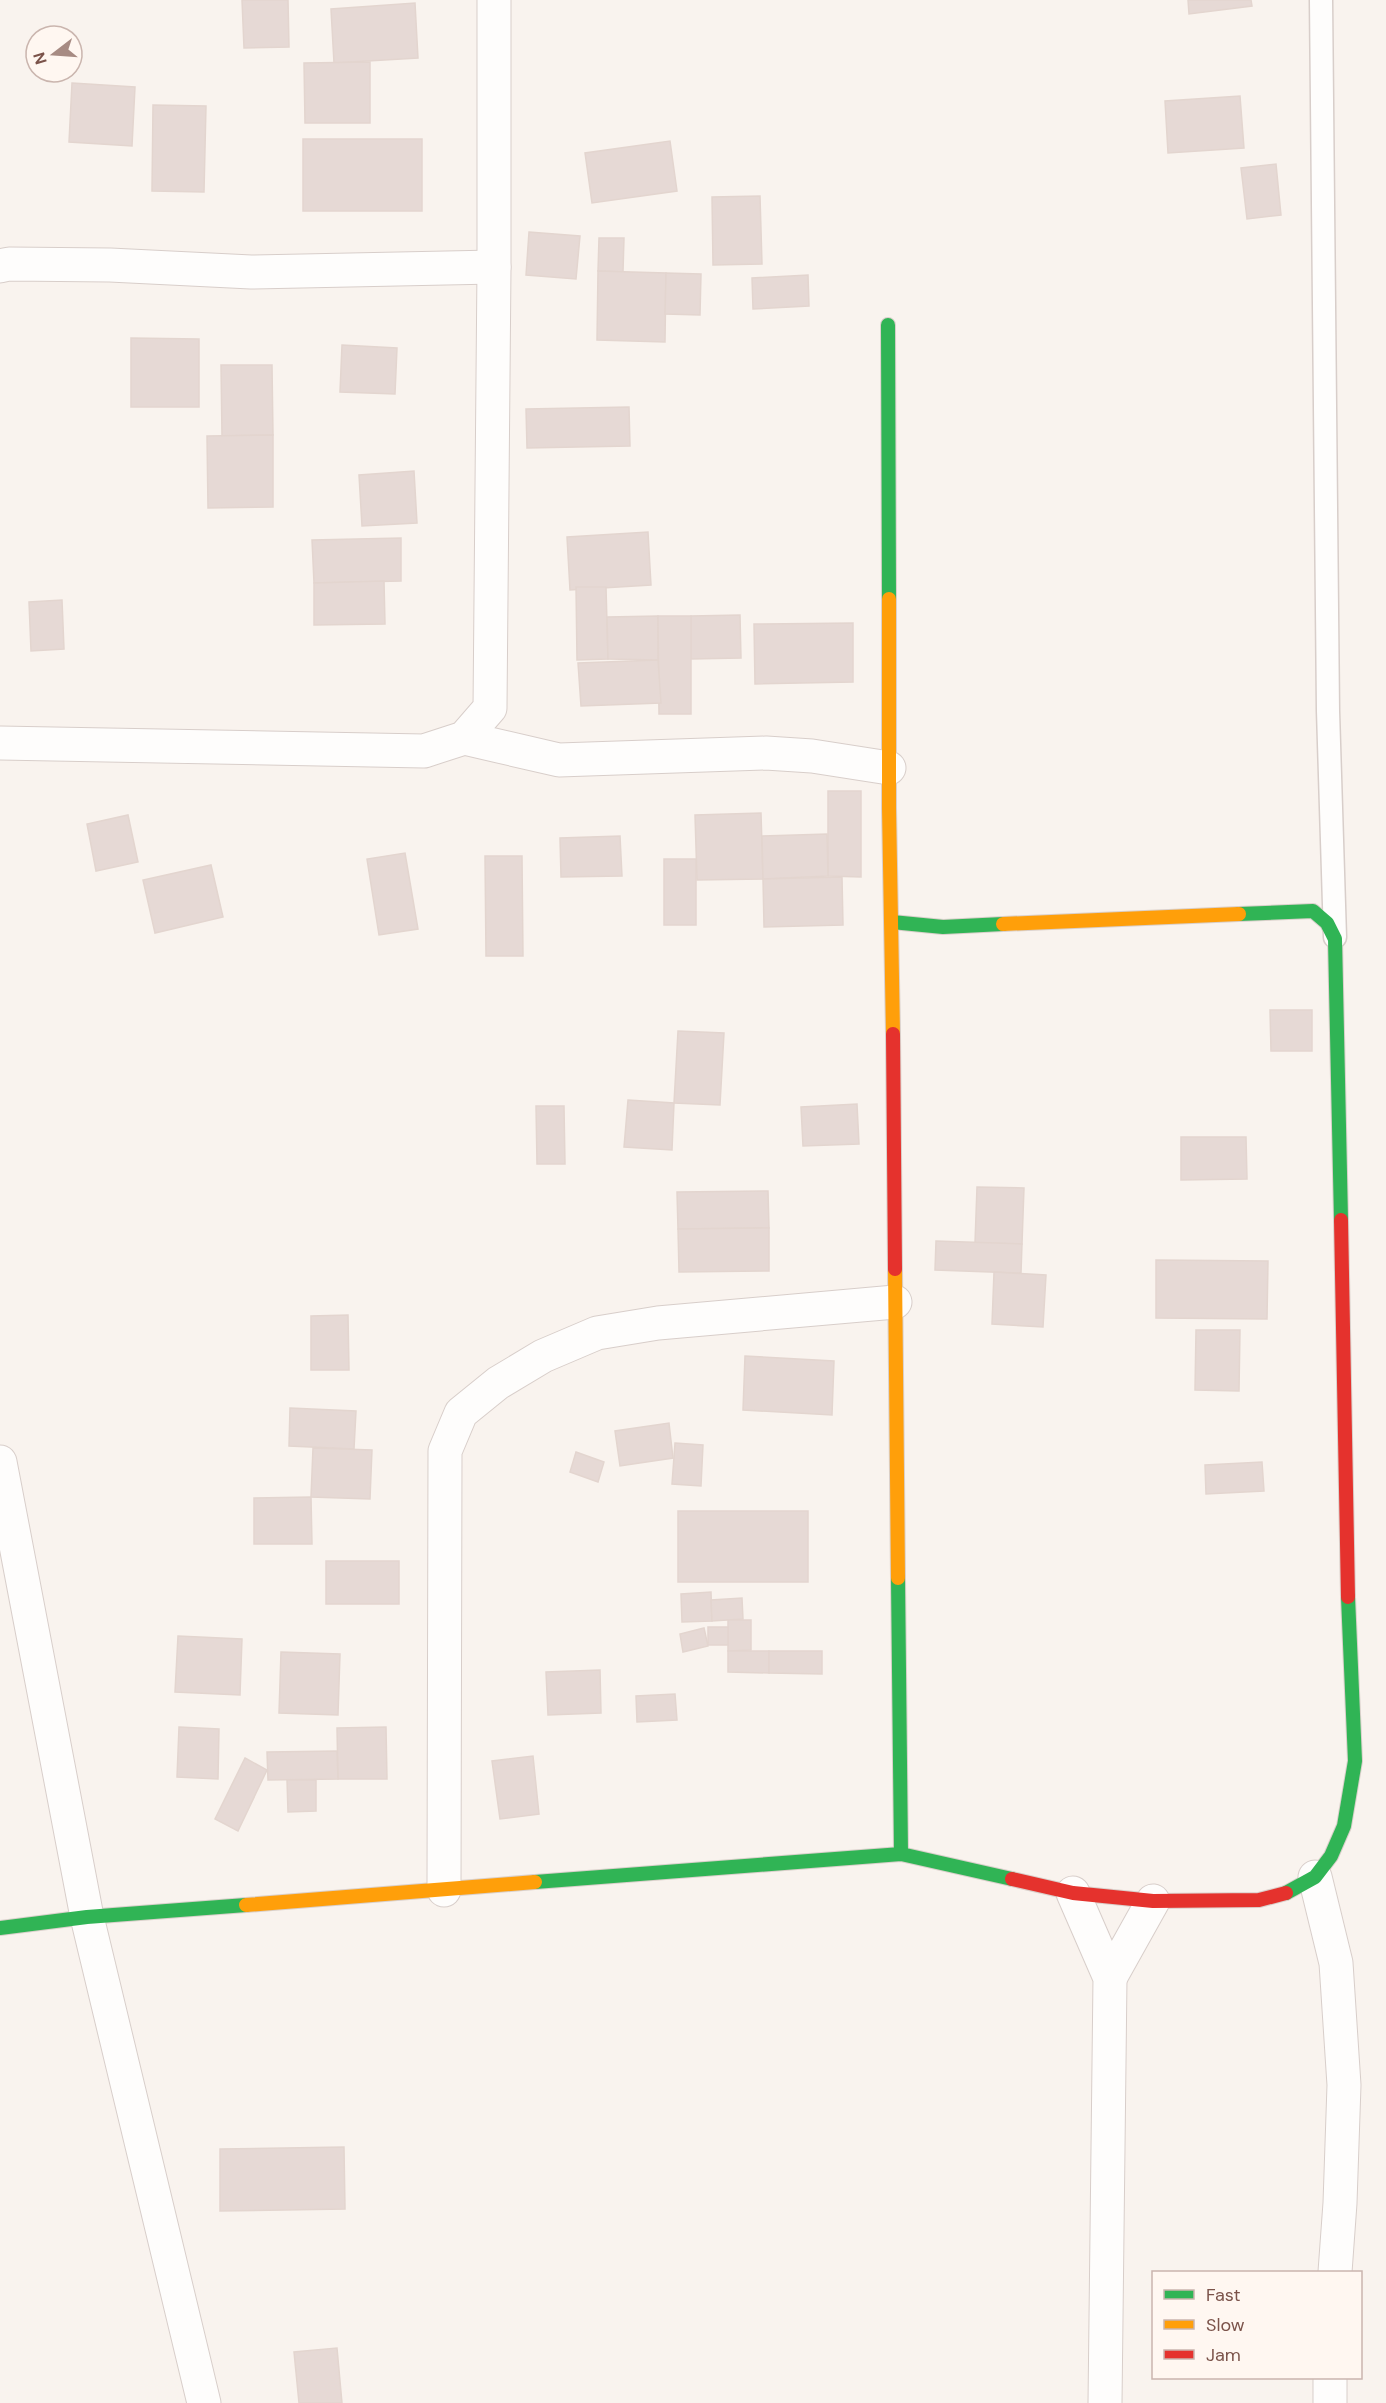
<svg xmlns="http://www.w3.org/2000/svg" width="1386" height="2403" font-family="'DM Sans',sans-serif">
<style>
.building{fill:#e6d9d5;stroke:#e3d5cf;stroke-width:1.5}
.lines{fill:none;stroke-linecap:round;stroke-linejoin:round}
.lane-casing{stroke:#d8ceca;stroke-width:25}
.street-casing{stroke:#d8ceca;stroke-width:35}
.fast-casing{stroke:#dad0cb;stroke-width:16}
.slow-casing{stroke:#dad0cb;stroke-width:16}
.jam-casing{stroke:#dad0cb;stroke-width:16}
.lane{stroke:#fefdfc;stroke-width:22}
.street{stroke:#fefdfc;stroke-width:33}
.fast{stroke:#30b455;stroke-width:14}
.slow{stroke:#ff9f0a;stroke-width:14}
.jam{stroke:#e5322d;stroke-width:14}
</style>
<rect width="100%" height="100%" fill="#f9f3ee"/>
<g class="building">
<path d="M242,0H288L289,47L244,48Z"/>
<path d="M1188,0H1251L1252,6L1189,14Z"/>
<path d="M415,3L418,58L334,63L331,9Z"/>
<path d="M370,62V123H305L304,63Z"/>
<path d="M72,83L135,87L132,146L69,142Z"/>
<path d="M1240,96L1244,148L1168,153L1165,101Z"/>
<path d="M153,105L206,106L204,192L152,191Z"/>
<rect x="303" y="139" width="119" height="72"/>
<path d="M670,141L677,191L592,203L585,153Z"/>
<path d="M1276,164L1281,215L1247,219L1241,168Z"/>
<path d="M760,196L762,264L713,265L712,197Z"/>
<path d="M529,232L580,236L576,279L526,275Z"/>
<path d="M599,238H624L623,272L598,271Z"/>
<path d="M598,271L666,273L665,342L597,340Z"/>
<path d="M666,273L701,274L700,315L665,314Z"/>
<path d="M808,275L809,306L753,309L752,278Z"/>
<path d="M131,338L199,339V407H131Z"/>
<path d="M342,345L397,348L395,394L340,392Z"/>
<path d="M221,365H272L273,435L222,436Z"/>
<path d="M629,407L630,446L527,448L526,409Z"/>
<path d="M273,435V507L208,508L207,436Z"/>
<path d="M414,471L417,523L362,526L359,475Z"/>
<path d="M648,532L651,585L570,590L567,537Z"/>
<path d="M401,538V581L314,583L312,540Z"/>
<path d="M384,581L385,624L314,625V583Z"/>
<path d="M576,587H606L608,659L577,660Z"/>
<path d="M62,600L64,649L31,651L29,602Z"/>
<path d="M740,615L741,658L691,659V616Z"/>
<path d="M658,616V660L608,659L607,617Z"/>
<path d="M658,616H691V714H659Z"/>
<path d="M853,623V682L755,684L754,624Z"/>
<path d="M658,660L661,703L581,706L578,663Z"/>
<path d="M828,791H861V877L828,876Z"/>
<path d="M761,813L763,879L697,880L695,815Z"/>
<path d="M128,815L138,862L96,871L87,824Z"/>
<path d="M827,834L828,876L763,879L762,836Z"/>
<path d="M620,836L622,876L561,877L560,838Z"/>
<path d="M405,853L418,929L379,935L367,859Z"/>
<path d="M485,856H522L523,956H486Z"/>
<rect x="664" y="859" width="32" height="66"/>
<path d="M211,865L223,917L155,933L143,880Z"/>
<path d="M842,877L843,925L764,927L763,879Z"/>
<path d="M1270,1010H1312V1051H1271Z"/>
<path d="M678,1031L724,1033L720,1105L674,1103Z"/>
<path d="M628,1100L674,1103L672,1150L624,1147Z"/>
<path d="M857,1104L859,1144L803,1146L801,1107Z"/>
<path d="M536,1106H564L565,1164H537Z"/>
<path d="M1181,1137H1246L1247,1179L1181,1180Z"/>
<path d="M977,1187L1024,1188L1022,1244L975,1243Z"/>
<path d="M768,1191L769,1228L678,1229L677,1192Z"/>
<path d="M769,1228V1271L679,1272L678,1229Z"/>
<path d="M936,1241L1022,1244L1021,1273L935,1270Z"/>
<path d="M1156,1260L1268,1261L1267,1319L1156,1318Z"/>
<path d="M994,1272L1046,1275L1043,1327L992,1324Z"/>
<path d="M348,1315L349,1370H311V1316Z"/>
<path d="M1196,1330H1240L1239,1391L1195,1390Z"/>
<path d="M745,1356L834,1361L832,1415L743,1410Z"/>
<path d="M290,1408L356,1411L354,1449L289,1446Z"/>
<path d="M669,1423L673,1458L620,1466L615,1431Z"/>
<path d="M675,1443L703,1445L701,1486L672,1484Z"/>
<path d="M313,1448L372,1450L370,1499L311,1497Z"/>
<path d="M576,1452L604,1462L598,1482L570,1472Z"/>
<path d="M1262,1462L1264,1491L1206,1494L1205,1465Z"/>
<path d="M311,1497L312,1544H254V1498Z"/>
<rect x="678" y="1511" width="130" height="71"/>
<rect x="326" y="1561" width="73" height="43"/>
<path d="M711,1592L712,1621L682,1622L681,1594Z"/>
<path d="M742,1598L743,1619L712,1621L711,1600Z"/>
<path d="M728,1620H751V1650L728,1651Z"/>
<rect x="708" y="1627" width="20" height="18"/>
<path d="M704,1628L708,1646L683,1652L680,1634Z"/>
<path d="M178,1636L242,1639L240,1695L175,1692Z"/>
<path d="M728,1651H769V1673L728,1672Z"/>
<path d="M769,1651H822V1674L769,1673Z"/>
<path d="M281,1652L340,1654L338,1715L279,1713Z"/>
<path d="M600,1670L601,1713L548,1715L546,1672Z"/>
<path d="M675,1694L677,1720L637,1722L636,1696Z"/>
<path d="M179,1727L219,1729L218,1779L177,1777Z"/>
<path d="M386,1727L387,1779H338L337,1728Z"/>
<path d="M337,1751L338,1779L268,1780L267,1752Z"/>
<path d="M533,1756L539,1814L500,1819L492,1761Z"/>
<path d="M245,1758L267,1770L238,1831L215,1819Z"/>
<path d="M287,1780H316V1811L288,1812Z"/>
<path d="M344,2147L345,2209L220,2211V2149Z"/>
<path d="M337,2348L342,2403H299L294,2352Z"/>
</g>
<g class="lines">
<defs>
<path id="lane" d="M1321,0L1328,711L1335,937"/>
<g id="street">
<path d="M0,266L9,264L110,265L251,272L494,267"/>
<path d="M464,738L559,760L766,753L812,756L889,768"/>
<path d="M0,743L424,751L464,738L490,708L494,267V0"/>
<path d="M0,1462L87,1917L204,2403"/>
<path d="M1315,1877L1336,1963L1344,2085L1340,2203L1335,2272"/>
<path d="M444,1890L445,1451L461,1413L498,1383L543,1356L597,1333L658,1323L895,1302"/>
<path d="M1073,1893L1110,1978L1105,2403"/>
<path d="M1110,1978L1153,1901"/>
<path d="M1330,2378V2403"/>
</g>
<g id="fast">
<path d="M888,325L889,599"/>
<path d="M1239,914L1313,911L1327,923L1335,939L1341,1220"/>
<path d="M892,922L943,927L1003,924"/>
<path d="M898,1578L901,1854"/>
<path d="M535,1882L901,1854L1012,1879"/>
<path d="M1286,1893L1315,1877L1331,1856L1344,1826L1355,1761L1348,1597"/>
<path d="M0,1928L87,1917L246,1905"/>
</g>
<g id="slow">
<path d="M889,599V808L893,1034"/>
<path d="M1003,924L1239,914"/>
<path d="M895,1269L898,1578"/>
<path d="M246,1905L535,1882"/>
</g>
<g id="jam">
<path d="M893,1034L895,1269"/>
<path d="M1341,1220L1348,1597"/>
<path d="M1012,1879L1073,1893L1153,1901L1259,1900L1286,1893"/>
</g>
</defs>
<use href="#lane" class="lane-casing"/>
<use href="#street" class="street-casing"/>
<use href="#fast" class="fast-casing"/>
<use href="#slow" class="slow-casing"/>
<use href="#jam" class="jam-casing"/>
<use href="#lane" class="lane"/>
<use href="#street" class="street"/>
<use href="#fast" class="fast"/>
<use href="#slow" class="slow"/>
<use href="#jam" class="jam"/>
</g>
<rect x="1152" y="2271" width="210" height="108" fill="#fff7f1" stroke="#cab5ae" stroke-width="1.5"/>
<rect x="1164" y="2290" width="30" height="9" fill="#30b455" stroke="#cab5ae" stroke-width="1.5"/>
<text x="1206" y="2301" font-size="18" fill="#7b534a">Fast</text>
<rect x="1164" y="2320" width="30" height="9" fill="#ff9f0a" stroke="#cab5ae" stroke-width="1.5"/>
<text x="1206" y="2331" font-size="18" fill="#7b534a">Slow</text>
<rect x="1164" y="2350" width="30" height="9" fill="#e5322d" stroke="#cab5ae" stroke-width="1.5"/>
<text x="1206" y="2361" font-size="18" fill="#7b534a">Jam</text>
<g transform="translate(54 54) rotate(253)"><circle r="28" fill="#fff7f1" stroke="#cab5ae" stroke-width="1.5"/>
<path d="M0-4.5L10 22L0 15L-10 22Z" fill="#a78b83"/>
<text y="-9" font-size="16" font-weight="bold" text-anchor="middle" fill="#7b534a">N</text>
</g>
</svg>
